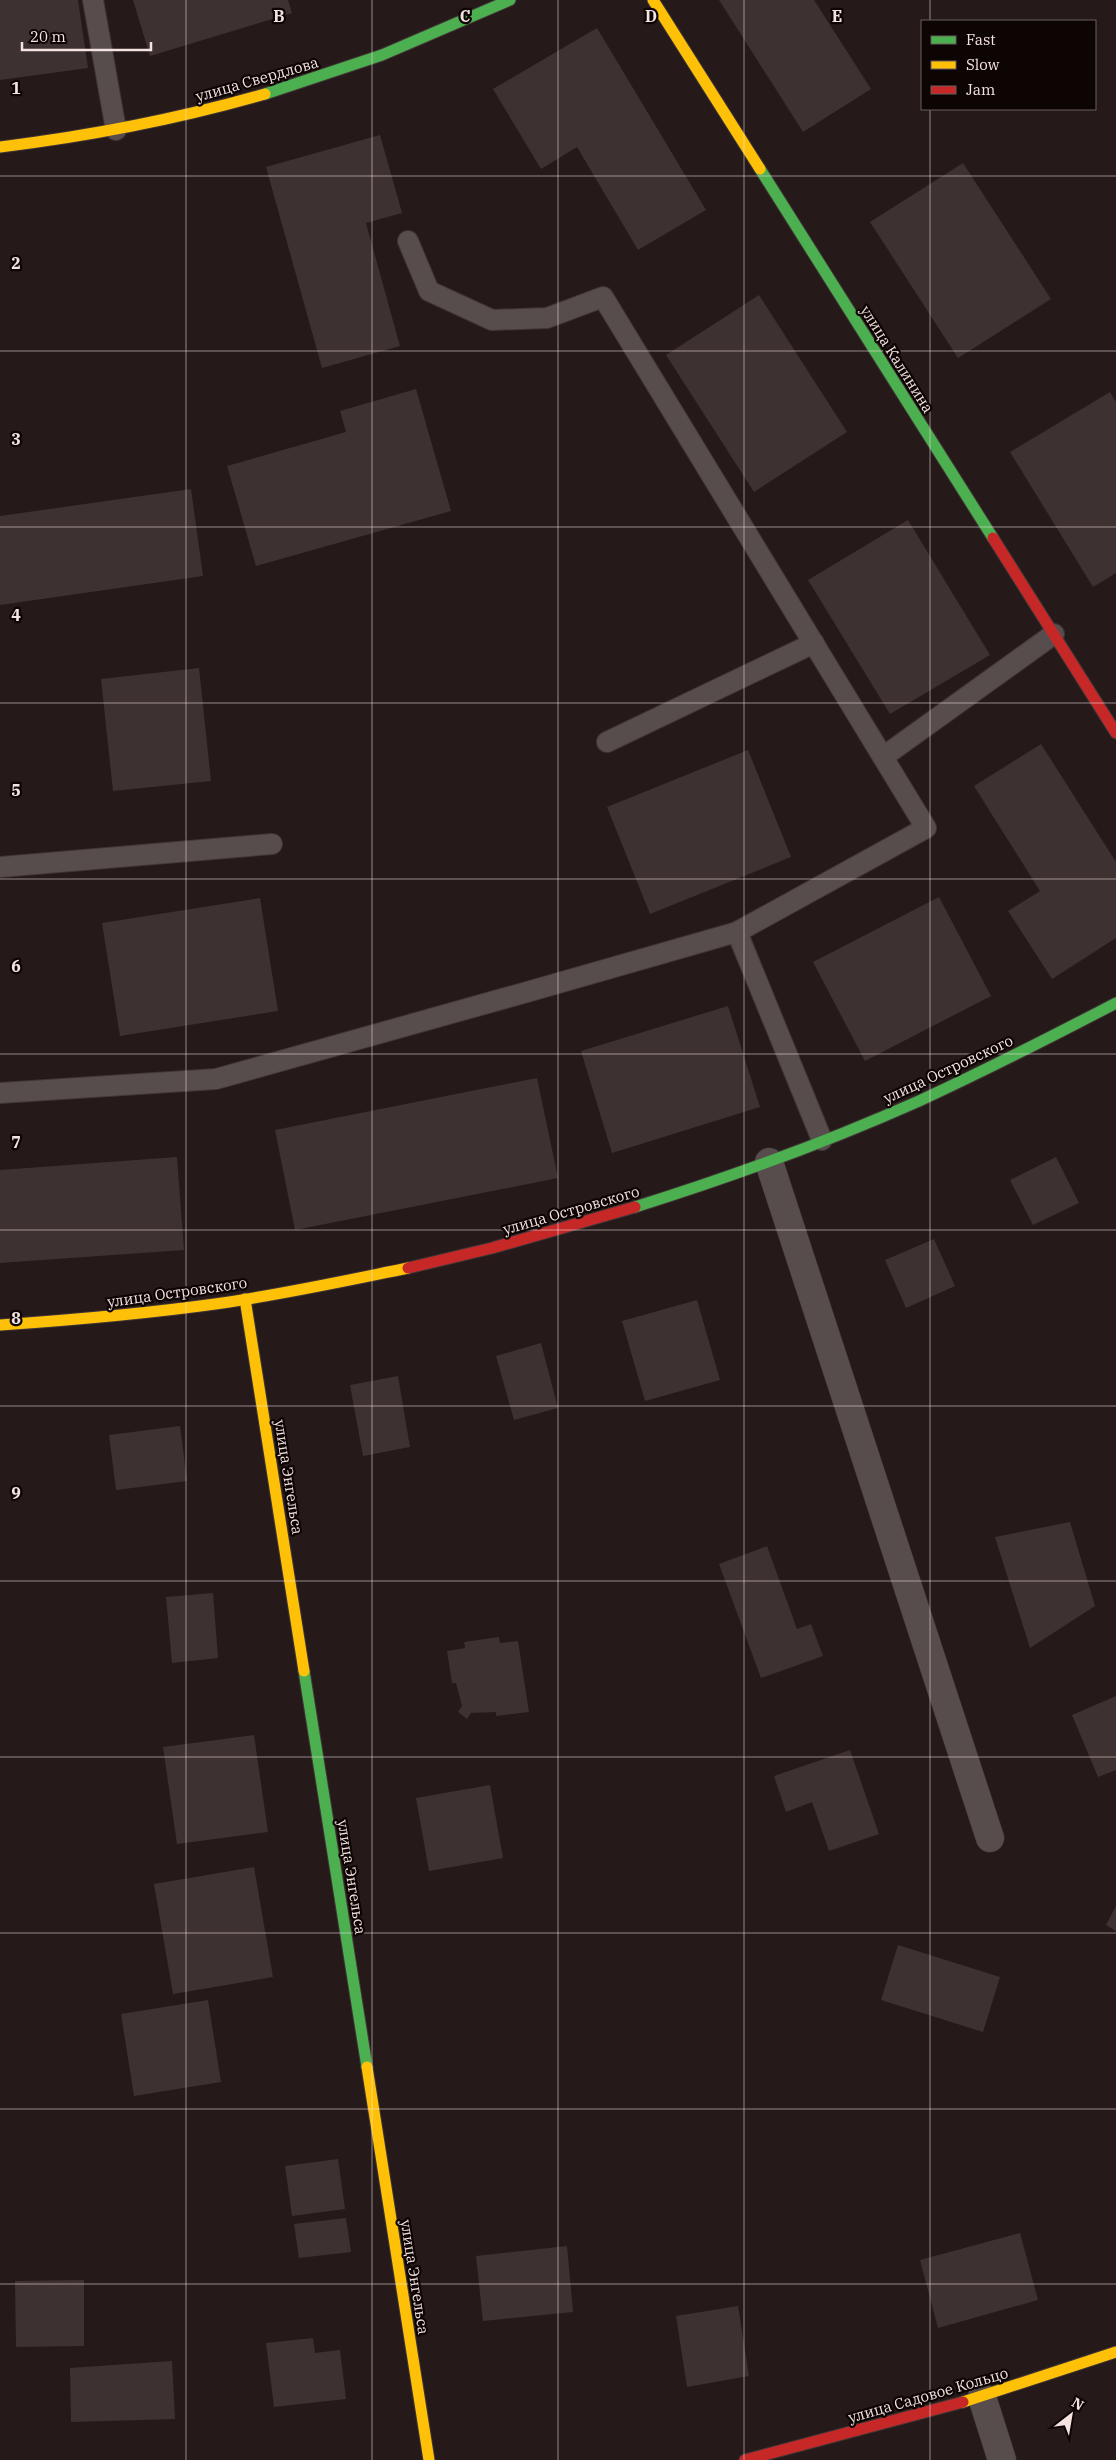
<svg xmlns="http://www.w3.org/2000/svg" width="1116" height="2460" font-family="'IBM Plex Serif',serif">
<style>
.building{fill:#3d3231}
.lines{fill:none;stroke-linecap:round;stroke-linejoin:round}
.lane-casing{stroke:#403636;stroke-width:22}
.street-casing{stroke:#403636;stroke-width:29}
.fast-casing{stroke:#403636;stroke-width:13}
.slow-casing{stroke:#403636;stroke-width:13}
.jam-casing{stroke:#403636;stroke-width:13}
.lane{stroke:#564d4c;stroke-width:20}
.street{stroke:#564d4c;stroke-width:28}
.fast{stroke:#4caf50;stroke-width:11}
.slow{stroke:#ffc107;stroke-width:11}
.jam{stroke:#c62828;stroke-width:11}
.grid{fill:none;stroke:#f4e3e1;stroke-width:1;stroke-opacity:0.55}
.labels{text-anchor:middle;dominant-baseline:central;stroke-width:4.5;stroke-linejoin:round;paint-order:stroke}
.street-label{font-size:15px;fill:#f4e3e1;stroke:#0d0504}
.grid-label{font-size:16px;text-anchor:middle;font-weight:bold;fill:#f4e3e1;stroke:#0d0504;stroke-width:4.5;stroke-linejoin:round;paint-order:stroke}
</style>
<rect width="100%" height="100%" fill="#251a19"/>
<g class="building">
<path d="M0,0H78L88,68L0,80Z"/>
<path d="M133,0H288L292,13L150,56Z"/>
<path d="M719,0H814L871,89L803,132Z"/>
<path d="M597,28L706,210L638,250L577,147L541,169L493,89Z"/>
<path d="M380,135L402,213L366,223L400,346L322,368L266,167Z"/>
<path d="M963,163L1051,299L958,358L870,222Z"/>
<path d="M759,295L847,432L754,492L666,355Z"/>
<path d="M416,389L451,511L256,566L227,466L346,432L340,411Z"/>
<path d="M1110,392L1116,402V573L1093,587L1010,452Z"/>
<path d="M191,489L203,576L0,605V516Z"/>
<path d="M908,520L990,655L890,714L808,580Z"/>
<path d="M199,668L211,781L113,791L101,679Z"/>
<path d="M1041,744L1116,862V938L1052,979L1008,911L1040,891L974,786Z"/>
<path d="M748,750L791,857L650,914L607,807Z"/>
<path d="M939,897L991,996L865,1061L813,962Z"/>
<path d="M260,898L278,1011L120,1036L102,923Z"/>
<path d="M728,1006L760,1107L612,1153L581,1051Z"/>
<path d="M537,1078L558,1178L295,1230L275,1130Z"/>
<path d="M177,1157L184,1250L0,1263V1170Z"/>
<path d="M1056,1157L1079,1203L1033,1225L1010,1180Z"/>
<path d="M934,1239L955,1286L906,1308L885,1260Z"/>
<path d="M697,1300L720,1380L645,1401L622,1321Z"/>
<path d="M541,1343L558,1408L514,1420L496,1356Z"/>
<path d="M398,1376L410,1447L363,1456L350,1385Z"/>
<path d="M180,1426L187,1481L116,1490L109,1435Z"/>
<path d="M1070,1522L1095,1606L1030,1648L995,1537Z"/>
<path d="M767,1546L797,1629L811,1624L823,1656L761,1678L719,1564Z"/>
<path d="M213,1593L218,1658L172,1663L166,1597Z"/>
<path d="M499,1637L500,1643L518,1641L529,1712L496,1716V1712L471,1713L467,1719L458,1712L462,1706L456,1683H452L447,1651L465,1648L464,1642Z"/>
<path d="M1116,1696V1770L1098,1777L1072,1715Z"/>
<path d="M254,1735L268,1832L177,1844L163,1747Z"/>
<path d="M850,1750L879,1834L829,1851L812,1802L786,1812L774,1776Z"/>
<path d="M490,1785L503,1858L429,1871L416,1798Z"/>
<path d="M254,1867L273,1977L173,1994L154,1884Z"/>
<path d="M1116,1906V1931L1106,1925Z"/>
<path d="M898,1945L1000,1977L983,2032L881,2000Z"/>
<path d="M208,2000L221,2082L134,2096L121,2014Z"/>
<path d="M338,2159L345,2209L292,2216L285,2166Z"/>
<path d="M346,2218L351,2252L299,2258L294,2224Z"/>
<path d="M1020,2233L1038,2300L938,2328L920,2260Z"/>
<path d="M567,2246L573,2312L483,2321L476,2256Z"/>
<path d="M84,2280V2346L16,2347L15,2281Z"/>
<path d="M738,2306L749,2376L687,2387L676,2316Z"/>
<path d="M313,2338L315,2353L340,2350L346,2399L274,2407L266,2343Z"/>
<path d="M172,2361L175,2419L71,2422L70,2368Z"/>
</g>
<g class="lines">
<defs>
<g id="lane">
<path d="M93,0L116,130"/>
<path d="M607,742L814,643"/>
<path d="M883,757L1054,634"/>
<path d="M0,867L272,844"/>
<path d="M737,932L822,1140"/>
<path d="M0,1093L216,1079L527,992L737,932L926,828L603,297L547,318L492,320L429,291L408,241"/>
</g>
<g id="street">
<path d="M769,1162L990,1838"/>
<path d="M982,2397L1002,2460"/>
</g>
<g id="fast">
<path d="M265,94L382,55L510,0"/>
<path d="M760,169L993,538"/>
<path d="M635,1207C731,1177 827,1142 919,1101C986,1070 1051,1037 1116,1003"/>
<path d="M304,1671L367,2067"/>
</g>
<g id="slow">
<path d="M653,0L760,169"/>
<path d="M0,147C90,136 178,119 265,94"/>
<path d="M245,1299L304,1671"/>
<path d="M0,1325C72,1320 143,1314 215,1304C280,1295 344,1281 408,1268"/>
<path d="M367,2067L429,2460"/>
<path d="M963,2402L1116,2352"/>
</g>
<g id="jam">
<path d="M993,538L1116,733"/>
<path d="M408,1268L492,1248L635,1207"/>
<path d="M745,2460L963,2402"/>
</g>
</defs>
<use href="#lane" class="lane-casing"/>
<use href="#street" class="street-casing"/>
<use href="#fast" class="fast-casing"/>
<use href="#slow" class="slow-casing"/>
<use href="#jam" class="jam-casing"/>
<use href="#lane" class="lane"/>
<use href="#street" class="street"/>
<use href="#fast" class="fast"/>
<use href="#slow" class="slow"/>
<use href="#jam" class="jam"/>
</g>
<path class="grid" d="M186,0V2460M372,0V2460M558,0V2460M744,0V2460M930,0V21M930,109V2460M0,176H1116M0,351H1116M0,527H1116M0,703H1116M0,879H1116M0,1054H1116M0,1230H1116M0,1406H1116M0,1581H1116M0,1757H1116M0,1933H1116M0,2109H1116M0,2284H1116"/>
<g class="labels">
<g class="street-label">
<text transform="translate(257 79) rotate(-16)">улица Свердлова</text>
<text transform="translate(897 359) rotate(58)">улица Калинина</text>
<text transform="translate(948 1069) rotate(-25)">улица Островского</text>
<text transform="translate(571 1210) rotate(-16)">улица Островского</text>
<text transform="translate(177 1292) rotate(-8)">улица Островского</text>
<text transform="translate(289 1477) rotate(81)">улица Энгельса</text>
<text transform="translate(352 1877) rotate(81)">улица Энгельса</text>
<text transform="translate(415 2277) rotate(81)">улица Энгельса</text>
<text transform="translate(928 2395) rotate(-16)">улица Садовое Кольцо</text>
</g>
</g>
<g class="grid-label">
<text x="279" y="22">B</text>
<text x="465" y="22">C</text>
<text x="651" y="22">D</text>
<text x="837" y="22">E</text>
<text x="16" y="94">1</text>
<text x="16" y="269">2</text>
<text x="16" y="445">3</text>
<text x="16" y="621">4</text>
<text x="16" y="796">5</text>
<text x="16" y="972">6</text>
<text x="16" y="1148">7</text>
<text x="16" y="1324">8</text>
<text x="16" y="1499">9</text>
</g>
<rect x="921" y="20" width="175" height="90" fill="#0d0504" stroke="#695e5c"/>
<rect x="931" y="36" width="25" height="8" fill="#4caf50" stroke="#695e5c"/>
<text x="966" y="45" font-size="15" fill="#f4e3e1">Fast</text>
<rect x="931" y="61" width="25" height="8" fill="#ffc107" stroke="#695e5c"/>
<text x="966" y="70" font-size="15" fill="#f4e3e1">Slow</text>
<rect x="931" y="86" width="25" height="8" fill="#c62828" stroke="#695e5c"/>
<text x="966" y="95" font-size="15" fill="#f4e3e1">Jam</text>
<g transform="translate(1071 2415) rotate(31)" stroke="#0d0504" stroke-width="4" paint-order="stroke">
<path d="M0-4L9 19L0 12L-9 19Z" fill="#f4e3e1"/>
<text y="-8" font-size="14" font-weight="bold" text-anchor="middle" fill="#f4e3e1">N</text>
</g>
<path d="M22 42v8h129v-8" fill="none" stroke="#f4e3e1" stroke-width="2.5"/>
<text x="30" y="42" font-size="15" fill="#f4e3e1" stroke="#0d0504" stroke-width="4" paint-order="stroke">20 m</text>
</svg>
